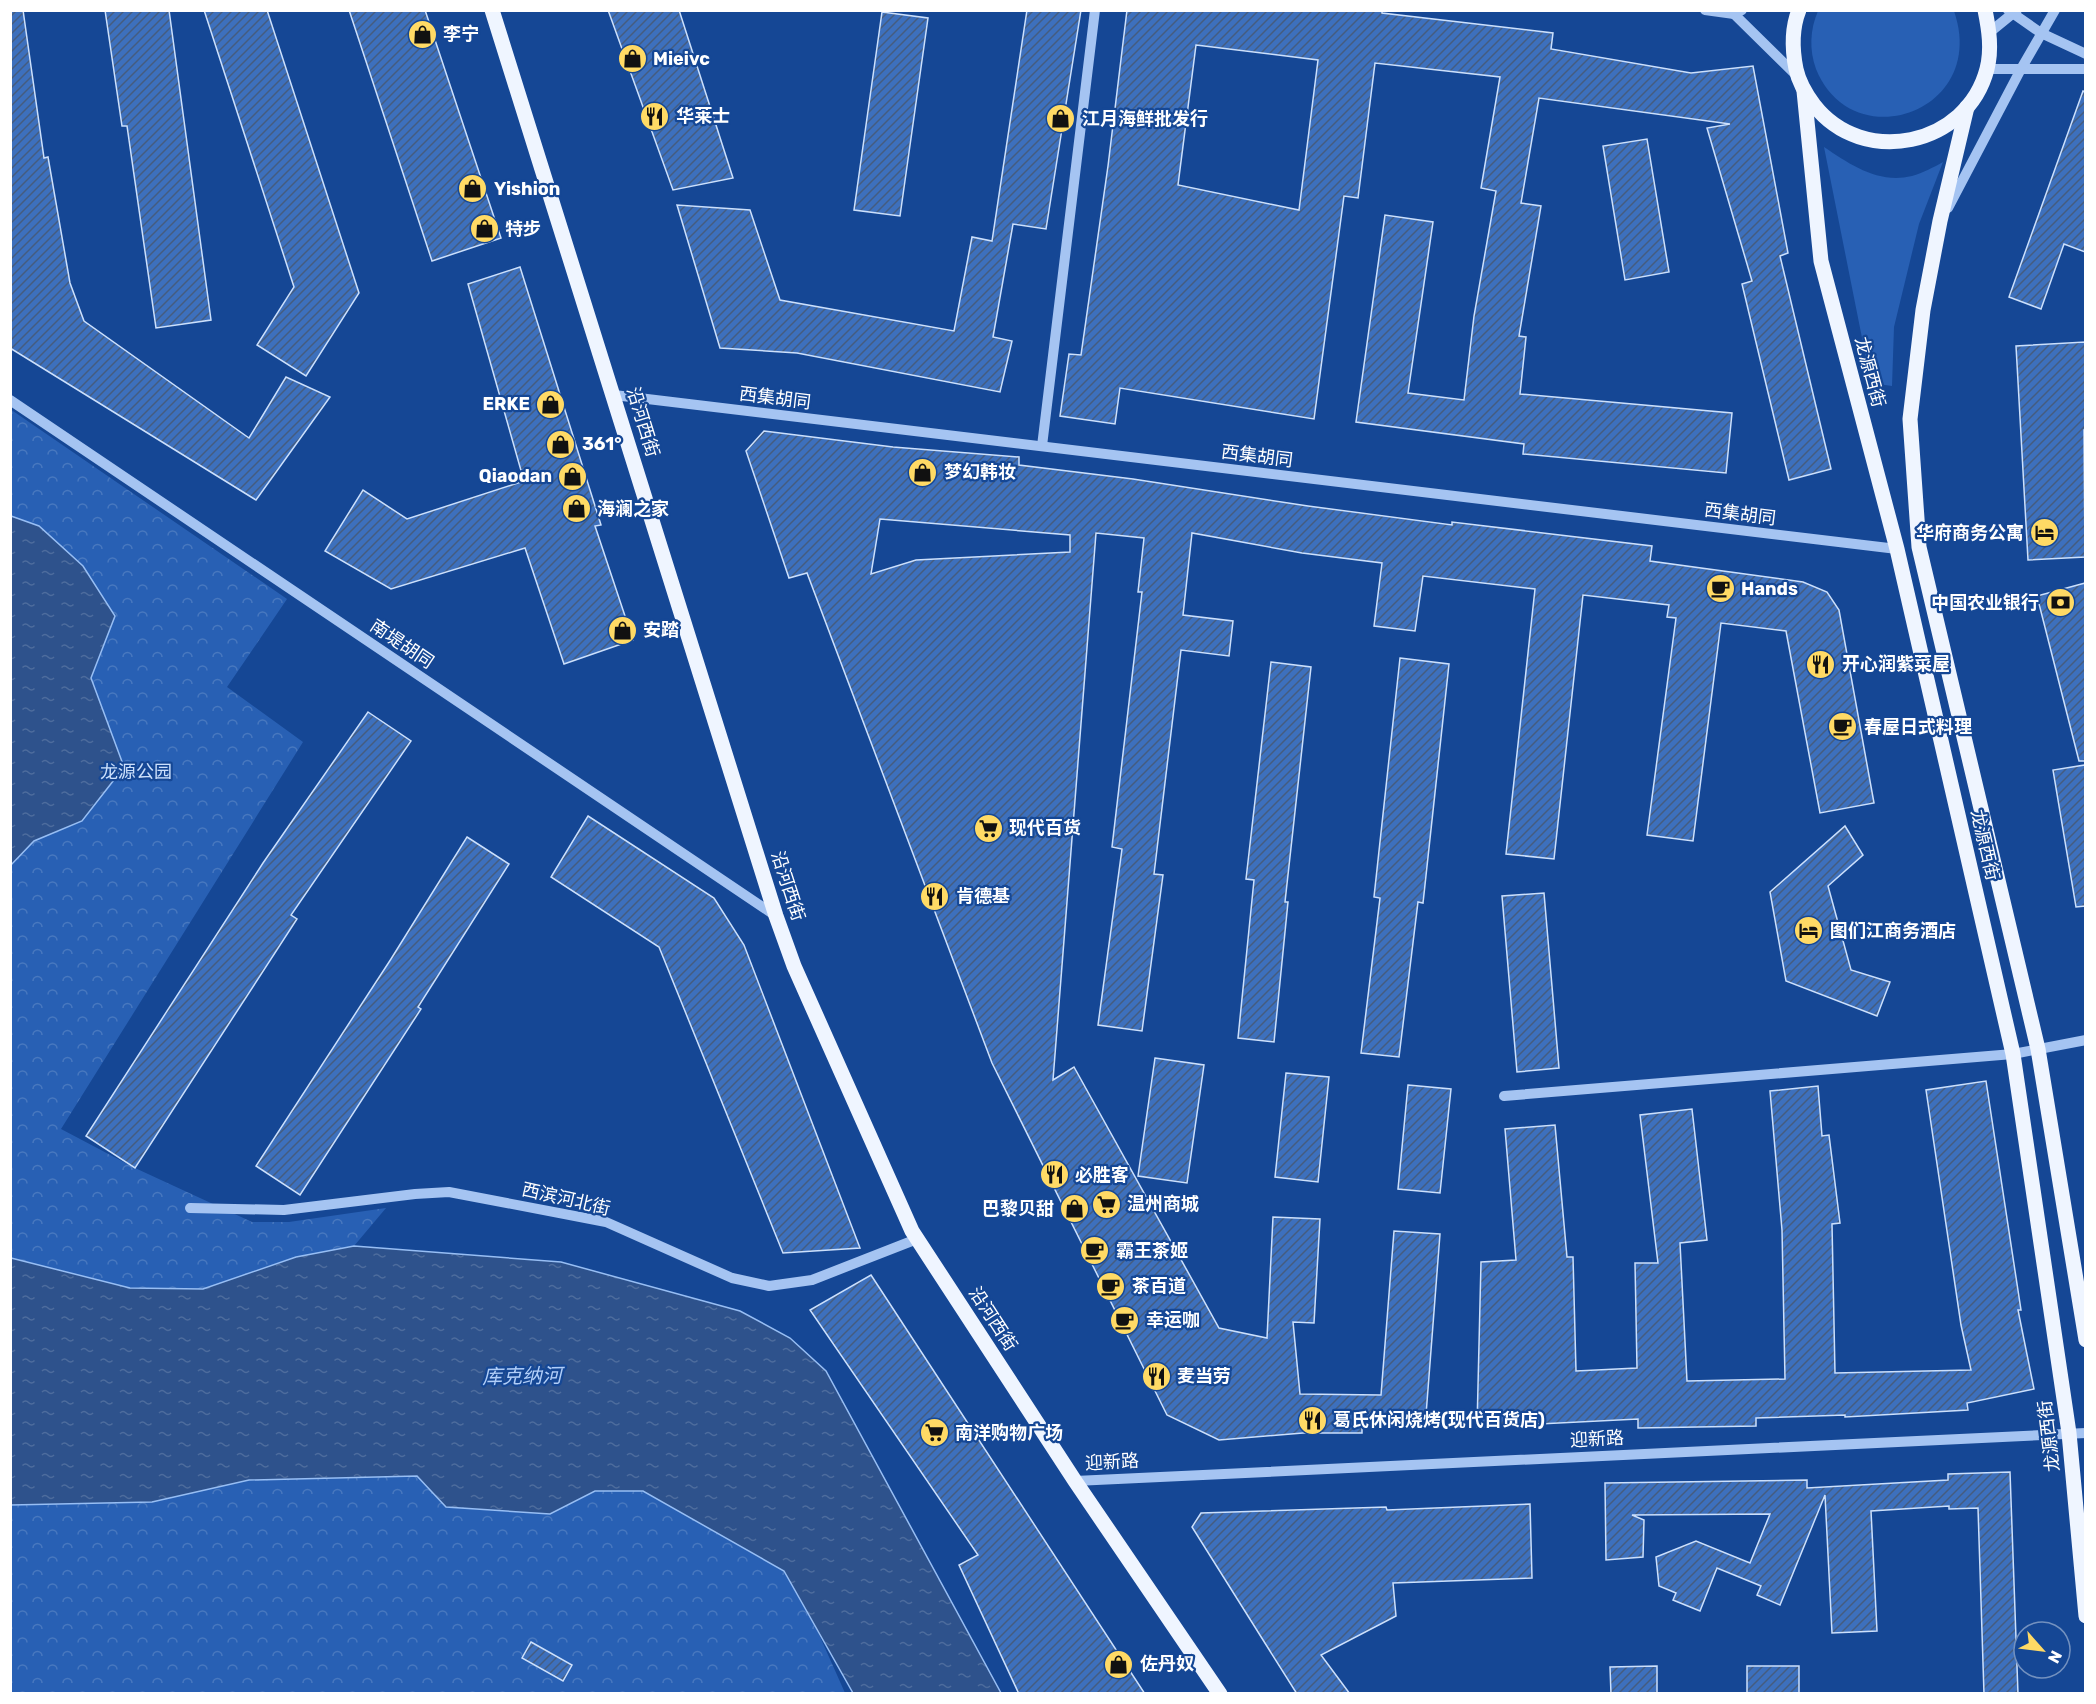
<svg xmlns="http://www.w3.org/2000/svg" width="2096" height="1704" font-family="Rubik,'Noto Sans SC',sans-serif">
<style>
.grass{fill:#2860b4}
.park{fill:url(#park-crowns)}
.water{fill:url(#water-ripples);stroke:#97bef4;stroke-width:1.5}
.building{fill:url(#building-hatch);stroke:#cce0fc;stroke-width:1.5;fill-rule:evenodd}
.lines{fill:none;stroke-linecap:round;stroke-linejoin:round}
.minor{stroke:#a5c4f2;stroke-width:10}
.major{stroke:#eff5ff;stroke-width:15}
.labels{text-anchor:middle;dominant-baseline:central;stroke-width:4.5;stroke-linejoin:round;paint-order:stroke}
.poi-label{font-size:18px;font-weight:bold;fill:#fff;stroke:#154795;text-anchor:start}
.street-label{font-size:18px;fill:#fff;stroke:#154795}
.park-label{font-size:18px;fill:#cce0fc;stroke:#154795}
.water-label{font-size:20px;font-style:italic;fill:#b1cef8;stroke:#154795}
</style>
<defs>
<pattern id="park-crowns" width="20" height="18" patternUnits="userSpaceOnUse" patternTransform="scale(1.5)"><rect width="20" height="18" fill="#2860b4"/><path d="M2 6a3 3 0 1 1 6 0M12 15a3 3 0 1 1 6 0" fill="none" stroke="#4878bf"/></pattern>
<pattern id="water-ripples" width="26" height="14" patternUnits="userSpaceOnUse" patternTransform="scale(1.5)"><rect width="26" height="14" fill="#2e528c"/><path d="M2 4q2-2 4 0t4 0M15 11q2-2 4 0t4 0" fill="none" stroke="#4d6c9d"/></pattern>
<pattern id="building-hatch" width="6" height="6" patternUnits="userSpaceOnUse" patternTransform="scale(1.5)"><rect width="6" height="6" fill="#3d70bd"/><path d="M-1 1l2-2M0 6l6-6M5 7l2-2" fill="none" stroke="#455c7f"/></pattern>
</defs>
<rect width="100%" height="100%" fill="#154795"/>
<g class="grass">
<path d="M1818,11H1954C1989,112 1852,159 1816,69C1809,50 1810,29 1818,11Z"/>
<path d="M1824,147C1851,165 1878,184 1912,176C1923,173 1934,167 1943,162L1919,224L1894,327L1892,386L1871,383Z"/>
</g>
<g class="park">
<path d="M10,409L287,599L227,687L303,742L61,1129L135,1168L252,1222H289L386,1208L354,1246L296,1257L203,1289L130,1288L11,1258Z"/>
<path d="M417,1476L446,1507L550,1514L595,1491H643L784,1571L813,1621L845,1693H11L10,1505L152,1502L249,1480Z"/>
</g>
<g class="water">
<path d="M11,516L39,526L83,566L115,616L91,678L124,767L82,821L34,841L11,865Z"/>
<path d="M354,1246L561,1262L740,1311L790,1338L826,1371L1001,1693H853L784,1571L643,1491H595L550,1514L446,1507L417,1476L249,1480L152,1502L11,1505V1258L130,1288L203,1289L296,1257Z"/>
</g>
<g class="building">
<path d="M10,10H23L44,158L48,157L70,283L84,321L249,438L286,377L330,397L256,500L10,348Z"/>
<path d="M105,10H169L211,320L156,328L127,126H122Z"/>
<path d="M204,10H267L359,293L306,376L257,345L294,287Z"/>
<path d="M349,10H425L501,238L432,261Z"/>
<path d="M608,10H679L733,178L673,190Z"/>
<path d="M1027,10H1081L1046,229L1013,224L993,337L1012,341L1000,392L797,353L720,348L677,205L750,210L780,300L954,331L972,237L992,241Z"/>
<path d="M1127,10H1382V13L1553,33L1551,49L1691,73L1753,66L1788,253L1780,256L1831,469L1789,480L1742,284L1752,281L1707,128L1730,124L1539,98L1521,203L1541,206L1519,336L1526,337L1520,394L1732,413L1726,473L1523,454L1524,444L1356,422L1385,215L1433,222L1408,393L1464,400L1474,316L1496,191L1481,188L1500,77L1375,63L1358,198L1344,196L1314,419L1120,388L1115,424L1060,416L1069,354L1081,355L1108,166ZM1196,45L1318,60L1299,210L1178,185Z"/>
<path d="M882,12L928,18L900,216L854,210Z"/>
<path d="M2083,91L2085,92V252L2064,244L2041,309L2009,297Z"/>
<path d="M1647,139L1669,272L1625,280L1603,146Z"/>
<path d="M520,267L601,525L595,526L633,640L564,664L525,548L391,589L325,551L363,490L407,519L524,481L468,284Z"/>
<path d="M2085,342V430H2084L2085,557L2028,560L2016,346Z"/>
<path d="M764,431L893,447L1019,457V465L1133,479L1308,506L1452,525V522L1652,546L1650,561L1803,582L1827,592L1839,610L1874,803L1820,813L1786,631L1721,623L1693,841L1647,835L1676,618L1667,617L1669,605L1583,595L1554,859L1506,854L1535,589L1423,576L1415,631L1374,626L1382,563L1302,553L1192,533L1183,615L1233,621L1229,656L1181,650L1154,874L1163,875L1142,1031L1098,1025L1122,849L1112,847L1142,592H1138L1144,538L1096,533L1053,1080L1074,1067L1219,1328L1267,1338L1273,1217L1320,1219L1314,1323L1293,1322L1300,1394L1381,1395L1394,1231L1440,1234L1425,1428L1362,1424V1433H1303L1219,1440L1167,1415L992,1063L807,573L789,578L746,451ZM880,519L1070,535V552L916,560L871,574Z"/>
<path d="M2085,583V761H2079L2037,596Z"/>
<path d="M1400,658L1449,664L1423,903L1418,902L1399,1057L1361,1053L1380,898L1374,897Z"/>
<path d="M1271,662L1311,667L1285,902H1288L1274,1042L1238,1038L1254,880L1246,879Z"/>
<path d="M368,712L411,741L291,915L297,919L135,1168L86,1136L263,863Z"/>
<path d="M2085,765V906L2076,907L2053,770Z"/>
<path d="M588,816L714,898L744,945L860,1248L783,1253L659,947L551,877Z"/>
<path d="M1845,826L1863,855L1828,886L1851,970L1890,982L1877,1016L1786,981L1770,892Z"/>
<path d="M467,837L509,864L418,1007L421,1009L300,1195L256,1166L391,959Z"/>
<path d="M1544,893L1559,1068L1517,1072L1502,896Z"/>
<path d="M1155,1058L1204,1065L1187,1183L1138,1176Z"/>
<path d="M1286,1073L1329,1077L1318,1182L1275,1177Z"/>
<path d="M1986,1081L2021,1310H2018L2034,1389L1967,1403L1968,1410L1845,1417V1415L1756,1418V1426L1638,1428V1419L1477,1427L1481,1262L1516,1260L1505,1129L1555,1125L1567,1257H1573L1576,1371L1637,1368L1635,1263H1658L1640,1115L1692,1109L1707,1240L1680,1243L1687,1381L1785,1379L1782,1230L1770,1091L1818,1086L1822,1136L1829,1135L1840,1223L1832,1224L1835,1373L1971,1370L1961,1325L1926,1090Z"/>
<path d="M1408,1085L1451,1089L1440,1193L1398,1189Z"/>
<path d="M871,1275L1145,1694H1019L959,1565L978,1555L810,1310Z"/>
<path d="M2010,1472L2018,1694H1984L1978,1508L1949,1509V1506L1871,1511L1877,1631L1832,1633L1825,1495L1780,1605L1757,1595L1761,1586L1717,1568L1700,1611L1673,1600L1676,1593L1659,1586L1656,1557L1696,1541L1750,1563L1770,1514L1632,1515L1644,1520L1643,1557L1606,1560L1605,1483L1807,1480V1488L1948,1480V1474Z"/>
<path d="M1530,1504L1532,1578L1393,1583L1396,1616L1321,1655L1350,1694H1297L1192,1527L1201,1513L1386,1507L1387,1510Z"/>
<path d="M531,1642L572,1665L563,1681L522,1658Z"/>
<path d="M1657,1666V1694H1611L1610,1667Z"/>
<rect x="1747" y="1666" width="52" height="28"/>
</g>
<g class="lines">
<g class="minor">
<path d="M1705,10L1734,14L1742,10"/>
<path d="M2008,10L2041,33L2086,54"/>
<path d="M1734,14L1798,77"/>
<path d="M1990,32L2017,10"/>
<path d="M1987,69H2086"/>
<path d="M1948,208L2021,69L2055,10"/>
<path d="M614,395L1897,549"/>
<path d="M10,400L776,916"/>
<path d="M1042,446L1095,10"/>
<path d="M1504,1096L2013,1054L2086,1040"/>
<path d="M190,1208L284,1210L415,1194L449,1192L606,1222L732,1278L769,1286L812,1280L917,1239"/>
<path d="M1075,1481L2086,1433"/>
</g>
<g class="major">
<path d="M492,10L776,916L794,966L912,1231L1075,1481L1220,1694"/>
<path d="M1799,10C1791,30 1792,49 1796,69C1799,83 1805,93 1814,105C1863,168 1967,146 1987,69C1992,49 1989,30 1985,10"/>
<path d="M1804,91L1821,261L1897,549L2013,1054L2069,1433L2086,1616"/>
<path d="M1967,107L1940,221L1923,310L1910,419L1919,547L2038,1049L2086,1340"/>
</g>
</g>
<defs>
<symbol id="shop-disc" viewBox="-11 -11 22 22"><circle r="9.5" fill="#ffda65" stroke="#154795"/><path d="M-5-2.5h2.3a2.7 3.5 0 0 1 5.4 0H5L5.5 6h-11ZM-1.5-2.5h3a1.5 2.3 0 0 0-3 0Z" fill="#111"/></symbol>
<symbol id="restaurant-disc" viewBox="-11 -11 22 22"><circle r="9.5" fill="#ffda65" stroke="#154795"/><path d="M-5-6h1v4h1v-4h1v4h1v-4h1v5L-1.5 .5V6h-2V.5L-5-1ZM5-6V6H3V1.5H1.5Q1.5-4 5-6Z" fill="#111"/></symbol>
<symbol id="hotel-disc" viewBox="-11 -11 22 22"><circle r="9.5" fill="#ffda65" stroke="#154795"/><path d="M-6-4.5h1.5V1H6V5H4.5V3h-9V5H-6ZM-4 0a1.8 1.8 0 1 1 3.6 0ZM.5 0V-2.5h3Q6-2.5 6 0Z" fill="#111"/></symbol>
<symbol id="cafe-disc" viewBox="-11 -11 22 22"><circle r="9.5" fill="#ffda65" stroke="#154795"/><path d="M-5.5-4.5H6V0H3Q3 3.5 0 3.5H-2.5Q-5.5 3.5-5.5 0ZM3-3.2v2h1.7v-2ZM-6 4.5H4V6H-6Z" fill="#111"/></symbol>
<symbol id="bank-disc" viewBox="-11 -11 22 22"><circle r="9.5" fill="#ffda65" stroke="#154795"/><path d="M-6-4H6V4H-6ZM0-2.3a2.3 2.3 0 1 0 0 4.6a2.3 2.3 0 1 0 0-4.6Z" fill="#111"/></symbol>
<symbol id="supermarket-disc" viewBox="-11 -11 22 22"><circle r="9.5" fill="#ffda65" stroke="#154795"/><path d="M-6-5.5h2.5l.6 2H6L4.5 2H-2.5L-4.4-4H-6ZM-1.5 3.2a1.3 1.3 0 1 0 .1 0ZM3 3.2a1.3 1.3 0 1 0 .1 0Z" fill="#111"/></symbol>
</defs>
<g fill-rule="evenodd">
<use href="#shop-disc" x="406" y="18" width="33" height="33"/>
<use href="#shop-disc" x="616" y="42" width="33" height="33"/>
<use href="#restaurant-disc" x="638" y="100" width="33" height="33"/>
<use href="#shop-disc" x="1044" y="102" width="33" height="33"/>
<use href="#shop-disc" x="456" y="172" width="33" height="33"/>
<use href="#shop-disc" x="468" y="212" width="33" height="33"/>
<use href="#shop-disc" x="534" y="388" width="33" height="33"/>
<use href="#shop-disc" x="544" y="428" width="33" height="33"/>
<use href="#shop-disc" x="906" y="456" width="33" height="33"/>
<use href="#shop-disc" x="556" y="460" width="33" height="33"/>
<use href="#shop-disc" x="560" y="492" width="33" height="33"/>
<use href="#hotel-disc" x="2028" y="516" width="33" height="33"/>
<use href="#cafe-disc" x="1704" y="572" width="33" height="33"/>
<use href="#bank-disc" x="2044" y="586" width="33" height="33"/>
<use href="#shop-disc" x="606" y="614" width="33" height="33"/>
<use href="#restaurant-disc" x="1804" y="648" width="33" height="33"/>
<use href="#cafe-disc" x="1826" y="710" width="33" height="33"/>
<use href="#supermarket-disc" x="972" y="812" width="33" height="33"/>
<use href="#restaurant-disc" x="918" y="880" width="33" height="33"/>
<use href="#hotel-disc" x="1792" y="914" width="33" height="33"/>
<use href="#restaurant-disc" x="1038" y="1158" width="33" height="33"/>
<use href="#supermarket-disc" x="1090" y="1188" width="33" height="33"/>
<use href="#shop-disc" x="1058" y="1192" width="33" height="33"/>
<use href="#cafe-disc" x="1078" y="1234" width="33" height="33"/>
<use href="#cafe-disc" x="1094" y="1270" width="33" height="33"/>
<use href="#cafe-disc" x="1108" y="1304" width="33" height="33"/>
<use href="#restaurant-disc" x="1140" y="1360" width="33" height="33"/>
<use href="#restaurant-disc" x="1296" y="1404" width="33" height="33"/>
<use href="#supermarket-disc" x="918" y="1416" width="33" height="33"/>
<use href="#shop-disc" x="1102" y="1648" width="33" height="33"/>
</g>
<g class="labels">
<g class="poi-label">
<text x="443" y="34">李宁</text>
<text x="653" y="59">Mieivc</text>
<text x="676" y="116">华莱士</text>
<text x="1082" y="119">江月海鲜批发行</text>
<text x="494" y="189">Yishion</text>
<text x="505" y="229">特步</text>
<text x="530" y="404" text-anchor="end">ERKE</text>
<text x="582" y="444">361°</text>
<text x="944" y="472">梦幻韩妆</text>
<text x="552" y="476" text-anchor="end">Qiaodan</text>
<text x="597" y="509">海澜之家</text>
<text x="2024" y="533" text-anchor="end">华府商务公寓</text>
<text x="1741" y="589">Hands</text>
<text x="2039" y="603" text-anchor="end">中国农业银行</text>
<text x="643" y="630">安踏</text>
<text x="1842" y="664">开心润紫菜屋</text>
<text x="1864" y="727">春屋日式料理</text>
<text x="1009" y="828">现代百货</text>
<text x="956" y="896">肯德基</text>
<text x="1830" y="931">图们江商务酒店</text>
<text x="1075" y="1175">必胜客</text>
<text x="1127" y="1204">温州商城</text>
<text x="1054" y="1209" text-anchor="end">巴黎贝甜</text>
<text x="1116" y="1251">霸王茶姬</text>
<text x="1132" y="1286">茶百道</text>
<text x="1146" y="1320">幸运咖</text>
<text x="1177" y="1376">麦当劳</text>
<text x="1333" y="1420">葛氏休闲烧烤(现代百货店)</text>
<text x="955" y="1433">南洋购物广场</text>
<text x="1140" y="1664">佐丹奴</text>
</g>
<g class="street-label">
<text transform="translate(1870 372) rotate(75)">龙源西街</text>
<text transform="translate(775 398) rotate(7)">西集胡同</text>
<text transform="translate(643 422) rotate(73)">沿河西街</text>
<text transform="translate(1257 456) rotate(7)">西集胡同</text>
<text transform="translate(1740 514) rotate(7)">西集胡同</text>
<text transform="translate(402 644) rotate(34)">南堤胡同</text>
<text transform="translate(1985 845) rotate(77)">龙源西街</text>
<text transform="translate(788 886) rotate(72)">沿河西街</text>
<text transform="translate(566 1199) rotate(13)">西滨河北街</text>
<text transform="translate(993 1319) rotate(57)">沿河西街</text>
<text transform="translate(2049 1436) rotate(-97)">龙源西街</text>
<text transform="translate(1597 1439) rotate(-3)">迎新路</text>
<text transform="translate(1112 1462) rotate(-3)">迎新路</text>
</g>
<g class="park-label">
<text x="136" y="772">龙源公园</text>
</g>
<g class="water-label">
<text transform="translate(522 1376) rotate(-1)">库克纳河</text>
</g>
</g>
<rect width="2096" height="1704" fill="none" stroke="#ffffff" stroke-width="24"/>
<g transform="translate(2042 1650) rotate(118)"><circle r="28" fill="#154795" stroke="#7391bf" stroke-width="1.5"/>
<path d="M0-4.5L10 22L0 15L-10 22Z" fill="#ffda65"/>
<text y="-9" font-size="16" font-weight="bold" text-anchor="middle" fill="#ffffff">N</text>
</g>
</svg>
